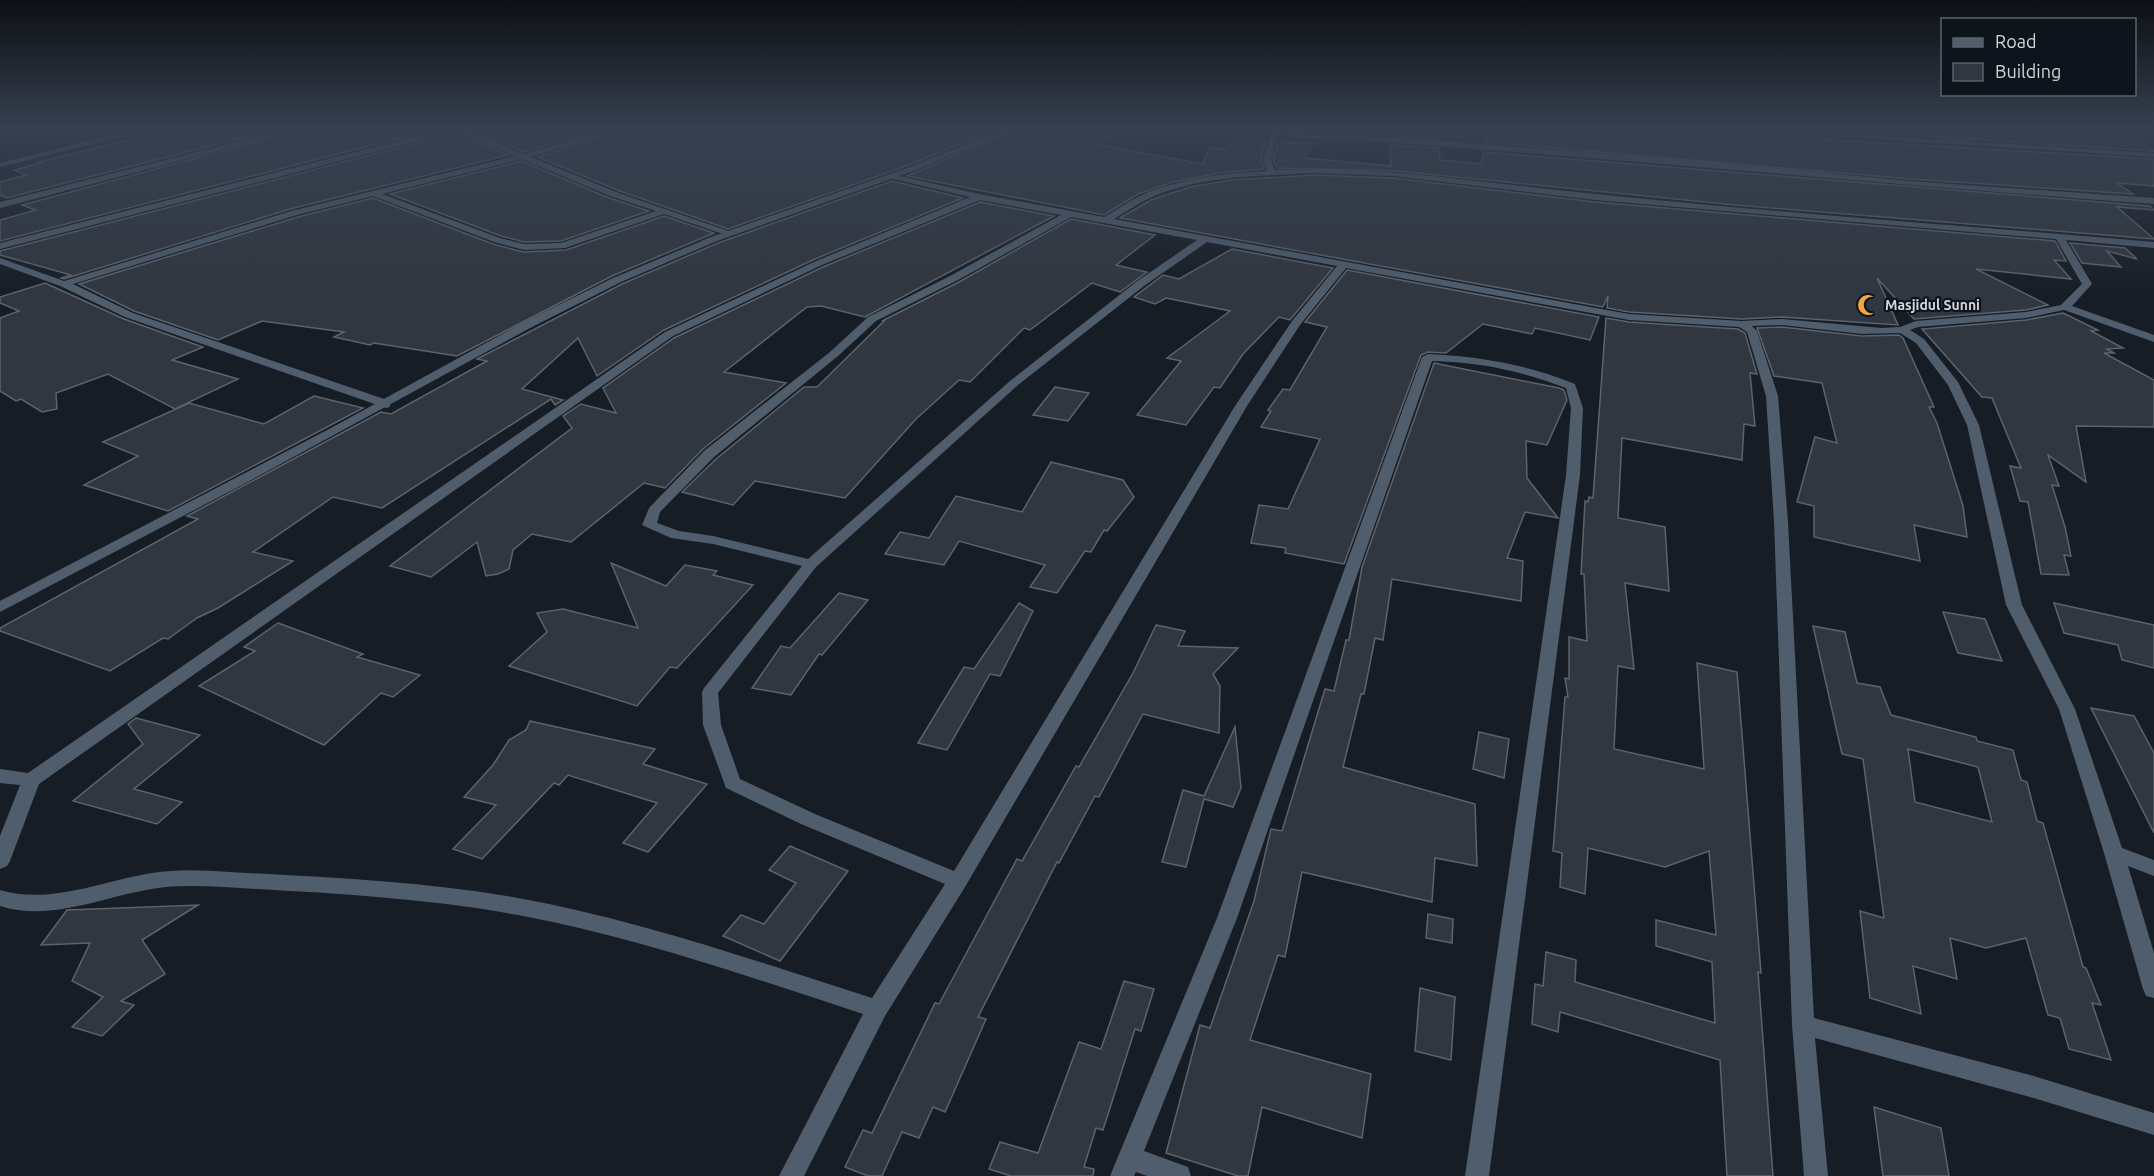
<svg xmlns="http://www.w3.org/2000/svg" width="2154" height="1176" font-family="Ubuntu,sans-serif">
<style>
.building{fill:#313740;stroke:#5c636c;stroke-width:1.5;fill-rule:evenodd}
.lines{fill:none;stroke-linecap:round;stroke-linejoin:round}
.minor{fill:#505d6d;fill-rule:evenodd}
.tertiary{fill:#505d6d;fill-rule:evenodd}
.labels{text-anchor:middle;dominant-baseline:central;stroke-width:4.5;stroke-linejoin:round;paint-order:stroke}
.far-poi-label{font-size:14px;font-weight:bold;fill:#d3d7dc;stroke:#0e141b;text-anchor:start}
</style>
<rect width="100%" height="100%" fill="#171d24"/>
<g class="building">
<path d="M174,129H277L7,198L0,195V182L26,175L14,170L41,163L38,162Z"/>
<path d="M304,129H435L0,241V220L36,210L22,205Z"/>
<path d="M472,129H600L524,152Z"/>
<path d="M625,129H736L800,141L818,129H997L909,165L728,229L617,190L538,157Z"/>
<path d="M1017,129H1065L1108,138L1096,144L1202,164L1210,148L1229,149L1234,138L1266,141L1261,159L1264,169L1220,173L1173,182L1138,194L1104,215L907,176Z"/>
<path d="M1389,129L1437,131L1438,139L1389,135Z"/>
<path d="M1487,129H1645L2154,159V186L2117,183L2133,194L1910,179L1485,142Z"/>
<path d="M1811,129H2075L2131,133L2154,151Z"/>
<path d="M456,133L508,155L290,209L64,279L61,278L71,275L0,255V251Z"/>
<path d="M1278,142L1313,144L1305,158L1391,166L1390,145L1439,148L1440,160L1481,164L1484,152L2150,206L2154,210L2117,207L2154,239L1735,205L1396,171L1277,168L1273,160Z"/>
<path d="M522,161L609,198L649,211L561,241L524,242L501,236L390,194Z"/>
<path d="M1315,175L1393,178L1595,202L2055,241L2066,261L2054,260L2071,279L1976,269L2048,305L2026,310L1914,319L1877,278L1898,325L1782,317L1742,319L1629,312L1607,308L1608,296L1603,307L1120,218L1151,200L1190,187L1231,180Z"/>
<path d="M892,181L963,198L815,259L664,330L597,376L578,338L522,389L563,400L555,405L551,399L382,508L333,497L253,552L293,561L218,608L197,618L168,639L163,638L110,671L0,631V628L198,519L187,516L381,412L391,414L487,361L477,359L622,284L718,243Z"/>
<path d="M373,198L493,244L523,252L566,250L664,216L714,233L612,276L457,356L374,343L370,345L334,337L344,332L262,321L218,340L134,311L79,284L298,217Z"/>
<path d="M980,202L1054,216L865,317L821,306L807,307L724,372L786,383L703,449L665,488L644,483L571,542L532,534L513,550L509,569L498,574L486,576L477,542L431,577L390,566L572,428L563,416L581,404L616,413L603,388L674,338L823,267Z"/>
<path d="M1071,219L1155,235L1116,265L1147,272L1120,292L1092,283L1030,330L1024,328L970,382L959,380L916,419L845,498L755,481L733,505L682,492L716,459L804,387H817L884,321H882L959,282Z"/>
<path d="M2070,243L2125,248L2137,259L2107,251L2121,267L2082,263Z"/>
<path d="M1232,249L1333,268L1290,320L1279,317L1243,354L1220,388L1214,387L1186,425L1137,415L1181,361L1167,358L1230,311L1166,298L1155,304L1134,297L1163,275L1179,279Z"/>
<path d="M1347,270L1599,317L1590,340L1535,328L1532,334L1483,324L1446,353L1428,352L1421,355L1344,564L1285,553L1286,548L1251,543L1259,505L1288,509L1320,439L1261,427L1271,411L1268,410L1283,389L1290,390L1327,327L1305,322Z"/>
<path d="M45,283L124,319L203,347L172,360L238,379L175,409L108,374L56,393L57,409L42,412L21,399L16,401L0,391V318L19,311L0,303V297Z"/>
<path d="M2063,313L2098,330L2091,331L2123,348L2107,349L2114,353H2104L2154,380V427L2076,426L2086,482L2048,455L2059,486L2052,485L2065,527L2071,556L2064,555L2069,575L2041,574L2028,502L2020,501L2010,466L2021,468L1992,398L1982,397L1922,329L2026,320Z"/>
<path d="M1606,318L1629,322L1738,329L1745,333L1757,374L1750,373L1755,426L1744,424L1742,460L1622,438L1618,518L1665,527L1669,591L1625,583L1634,669L1618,666L1614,749L1704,769L1697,663L1737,672L1761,973L1758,972L1773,1176H1727L1720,1060L1560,1012L1558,1032L1532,1024L1535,984L1543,986L1546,952L1576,960L1575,982L1715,1023L1712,962L1656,946V920L1716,935L1709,851L1665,867L1588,848L1585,894L1560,887L1562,853L1553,851L1565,697H1568L1565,678L1569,679V637L1587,641L1584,574H1581L1585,501L1588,502L1589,497L1593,498Z"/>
<path d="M1782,327L1862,336L1899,335L1903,338L1934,407H1929L1937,423L1963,506L1967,537L1914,525L1920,561L1814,537V506L1797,502L1815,437L1837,443L1822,383L1774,376L1757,328Z"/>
<path d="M1434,363L1559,388L1564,390L1567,400L1547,445L1526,441L1527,478L1558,518L1525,512L1507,558L1523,561L1521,601L1392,579L1383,640L1375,638L1364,694H1361L1343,767L1475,804L1477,866L1435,858L1432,902L1302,872L1285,957L1278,955L1250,1040L1371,1074L1362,1138L1262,1107L1248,1176H1238L1166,1153L1200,1025L1210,1028L1254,901L1271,829L1282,831L1325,689L1334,691L1346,640H1349L1362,567Z"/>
<path d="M1055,387L1089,393L1068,421L1033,415Z"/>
<path d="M314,396L363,408L168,511L84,485L138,456L103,442L189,403L264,424Z"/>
<path d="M1051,462L1123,480L1134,497L1107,531L1104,530L1091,552L1085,551L1057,593L1030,587L1045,565L959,541L944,565L885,554L900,532L929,538L956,496L1022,512Z"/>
<path d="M611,563L666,586L685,565L717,571L713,575L753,585L677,668L670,667L637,706L509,666L547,632L537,613L563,609L638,628Z"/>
<path d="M839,593L868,600L822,655L819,654L791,695L752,688L781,646L790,648Z"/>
<path d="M1019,603L1033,611L1000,676L990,674L947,750L918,743L964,667L974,669Z"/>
<path d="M2054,603L2154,625V668L2122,660L2118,645L2064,633Z"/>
<path d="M1943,612L1985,619L2002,661L1958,653Z"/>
<path d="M278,623L363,654L357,657L420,675L393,697L381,693L324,745L199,686L255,651L244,647Z"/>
<path d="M1156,625L1185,631L1178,646L1238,648L1213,674L1220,686L1219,733L1143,714L1099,797L1095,796L1059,863L1057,862L978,1017L986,1019L945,1112L933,1107L919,1138L902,1132L882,1176H868L845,1167L863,1130L872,1133L935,1003L939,1004L1017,859L1022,861L1076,766L1079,767L1133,673Z"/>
<path d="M1813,626L1845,632L1857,683L1880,687L1891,715L1976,737L1977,741L2013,750L2021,780L2027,782L2037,821L2043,823L2083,967L2086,968L2101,1005L2092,1003L2111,1060L2069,1049L2060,1018L2048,1015L2026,938L1986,948L1950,938L1957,979L1913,966L1921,1014L1870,998L1860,911L1884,918L1863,759L1842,754ZM1908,749L1978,767L1992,822L1915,802Z"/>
<path d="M2091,708L2134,716L2154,753V833Z"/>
<path d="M136,718L200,735L134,789L182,802L157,824L73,801L143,744L128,724Z"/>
<path d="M530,721L655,749L643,764L707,784L648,852L623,843L657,803L568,775L559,785L554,783L482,859L453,849L496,805L464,797L493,765L509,740L526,730Z"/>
<path d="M1235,727L1241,788L1233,807L1204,799L1186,867L1162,862L1183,790L1204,796Z"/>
<path d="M1479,732L1509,739L1504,778L1473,769Z"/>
<path d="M790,846L848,871L780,961L723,936L741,915L764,924L796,883L769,870Z"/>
<path d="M198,905L142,940L165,974L121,1001L134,1005L102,1036L72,1027L103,997L72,981L90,943L41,945L67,910Z"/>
<path d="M1428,914L1453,919L1452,943L1426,938Z"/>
<path d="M1124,981L1154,989L1141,1031L1135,1029L1103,1130L1096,1128L1084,1167L1094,1169L1093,1176H1011L989,1169L1000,1142L1038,1153L1079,1042L1101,1049Z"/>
<path d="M1420,988L1455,997L1451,1060L1415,1051Z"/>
<path d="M1874,1107L1941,1128L1949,1176H1883Z"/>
</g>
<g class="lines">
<g class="minor">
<path d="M136,129H151L0,167V163Z"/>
<path d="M288,129H302L0,208V202Z"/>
<path d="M445,129H465L524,154L609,129H623L531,157L616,192L734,233L726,235L664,214L565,248L524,250L494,242L373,196L297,215L73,284L133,313L390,401V407L386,408L125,317L60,286L0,264V258L64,281L291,211L515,156L456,131L0,249V243ZM522,159L610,196L656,211L561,243L524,244L500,238L382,194Z"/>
<path d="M1209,129H1279L1701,161L1910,181L2154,198V204C1862,183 1570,153 1277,135L1271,160L1275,170C1383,165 1488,184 1595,194C1781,213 1968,226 2154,242V248L2066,240L2092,284L2072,306L2154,335V342L2064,310L2026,318L1918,327L1910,330L1924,339L1958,382L1979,425L2022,605L2075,709L2122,848L2154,860V876L2128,866L2154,953V998L2146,996L2143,989L2104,853L2059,709L2006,605L1967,425L1948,385L1916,343L1900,333L1862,334L1782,325L1752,326L1757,331L1778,396L1788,522L1814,1018L2030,1075L2154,1113V1135L2030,1097L1815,1038L1828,1176H1804L1792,1025L1774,522L1766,396L1747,332L1739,327L1629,320L1346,268L1300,325L1247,406L965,887L885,1016L804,1176H779L863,1014C750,977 636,937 518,915C421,897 322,893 224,887C200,886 175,885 152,889C102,897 50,922 0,906V890C50,905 102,881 152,873C177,869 203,870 229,872C325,877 422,881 518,898C639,920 756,961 872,998L945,884L801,824L726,788L703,725L702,692L704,688L802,566L713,544L671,538L642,525L649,508L704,451L830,352L868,317L950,276L1061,215L980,200L822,265L673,336L39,784L10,861L7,866L0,869V836L20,785L0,783V769L28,773L665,332L816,261L970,197L890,178V174L979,194L1104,217C1117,210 1130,200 1144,194C1182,178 1226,173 1267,171L1263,160L1270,135ZM1315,173L1393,176L1595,200L2056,239L2082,284L2061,305L2026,312L1916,321L1900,327L1882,328L1782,319L1742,321L1629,314L1114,219C1126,212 1137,204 1150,198C1201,175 1260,176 1315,173ZM1071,217L1197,240L1136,282L1010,381L808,559L713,536L679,531L657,523L660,512L714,457L838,356L876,321L958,280ZM1207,242L1337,266L1292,321L1235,406L954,871L815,814L740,779L721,725L718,693L816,567L1018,385L1144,286Z"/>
<path d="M1428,354C1482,357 1525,364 1575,384L1583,408L1580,475L1489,1176H1465L1566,475L1571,408L1566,388C1521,371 1480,362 1432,361L1237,918L1144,1151L1188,1167L1191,1176H1147L1136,1172L1134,1176H1110L1217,918L1422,357Z"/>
</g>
<g class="tertiary">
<path d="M1004,129H1015L916,170L717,241L621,282L532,327L244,484L0,612V601L331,428L524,322L613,278L711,237L910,167Z"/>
<path d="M1721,129H1769L2154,153V157Z"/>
</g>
</g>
<linearGradient id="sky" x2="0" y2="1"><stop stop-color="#0d1014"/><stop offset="0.44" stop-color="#364050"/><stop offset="1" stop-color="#364050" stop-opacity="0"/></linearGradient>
<rect width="2154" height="294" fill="url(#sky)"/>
<defs>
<symbol id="mosque-bare" viewBox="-9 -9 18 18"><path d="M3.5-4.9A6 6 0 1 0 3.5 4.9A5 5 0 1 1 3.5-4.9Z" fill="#efa73d" stroke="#0e141b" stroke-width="2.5" paint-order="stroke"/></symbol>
</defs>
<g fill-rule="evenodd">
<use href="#mosque-bare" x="1853" y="290" width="30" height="30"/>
</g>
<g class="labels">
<g class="far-poi-label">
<text x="1885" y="305">Masjidul Sunni</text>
</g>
</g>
<rect x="1941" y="18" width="195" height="78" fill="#0e141b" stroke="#5d6268" stroke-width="1.5"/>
<rect x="1953" y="38" width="30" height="9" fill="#505d6d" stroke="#5d6268" stroke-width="1.5"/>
<text x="1995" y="48" font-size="18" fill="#d3d7dc">Road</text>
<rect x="1953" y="63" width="30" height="18" fill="#313740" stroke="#5d6268" stroke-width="1.5"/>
<text x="1995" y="78" font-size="18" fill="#d3d7dc">Building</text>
</svg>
